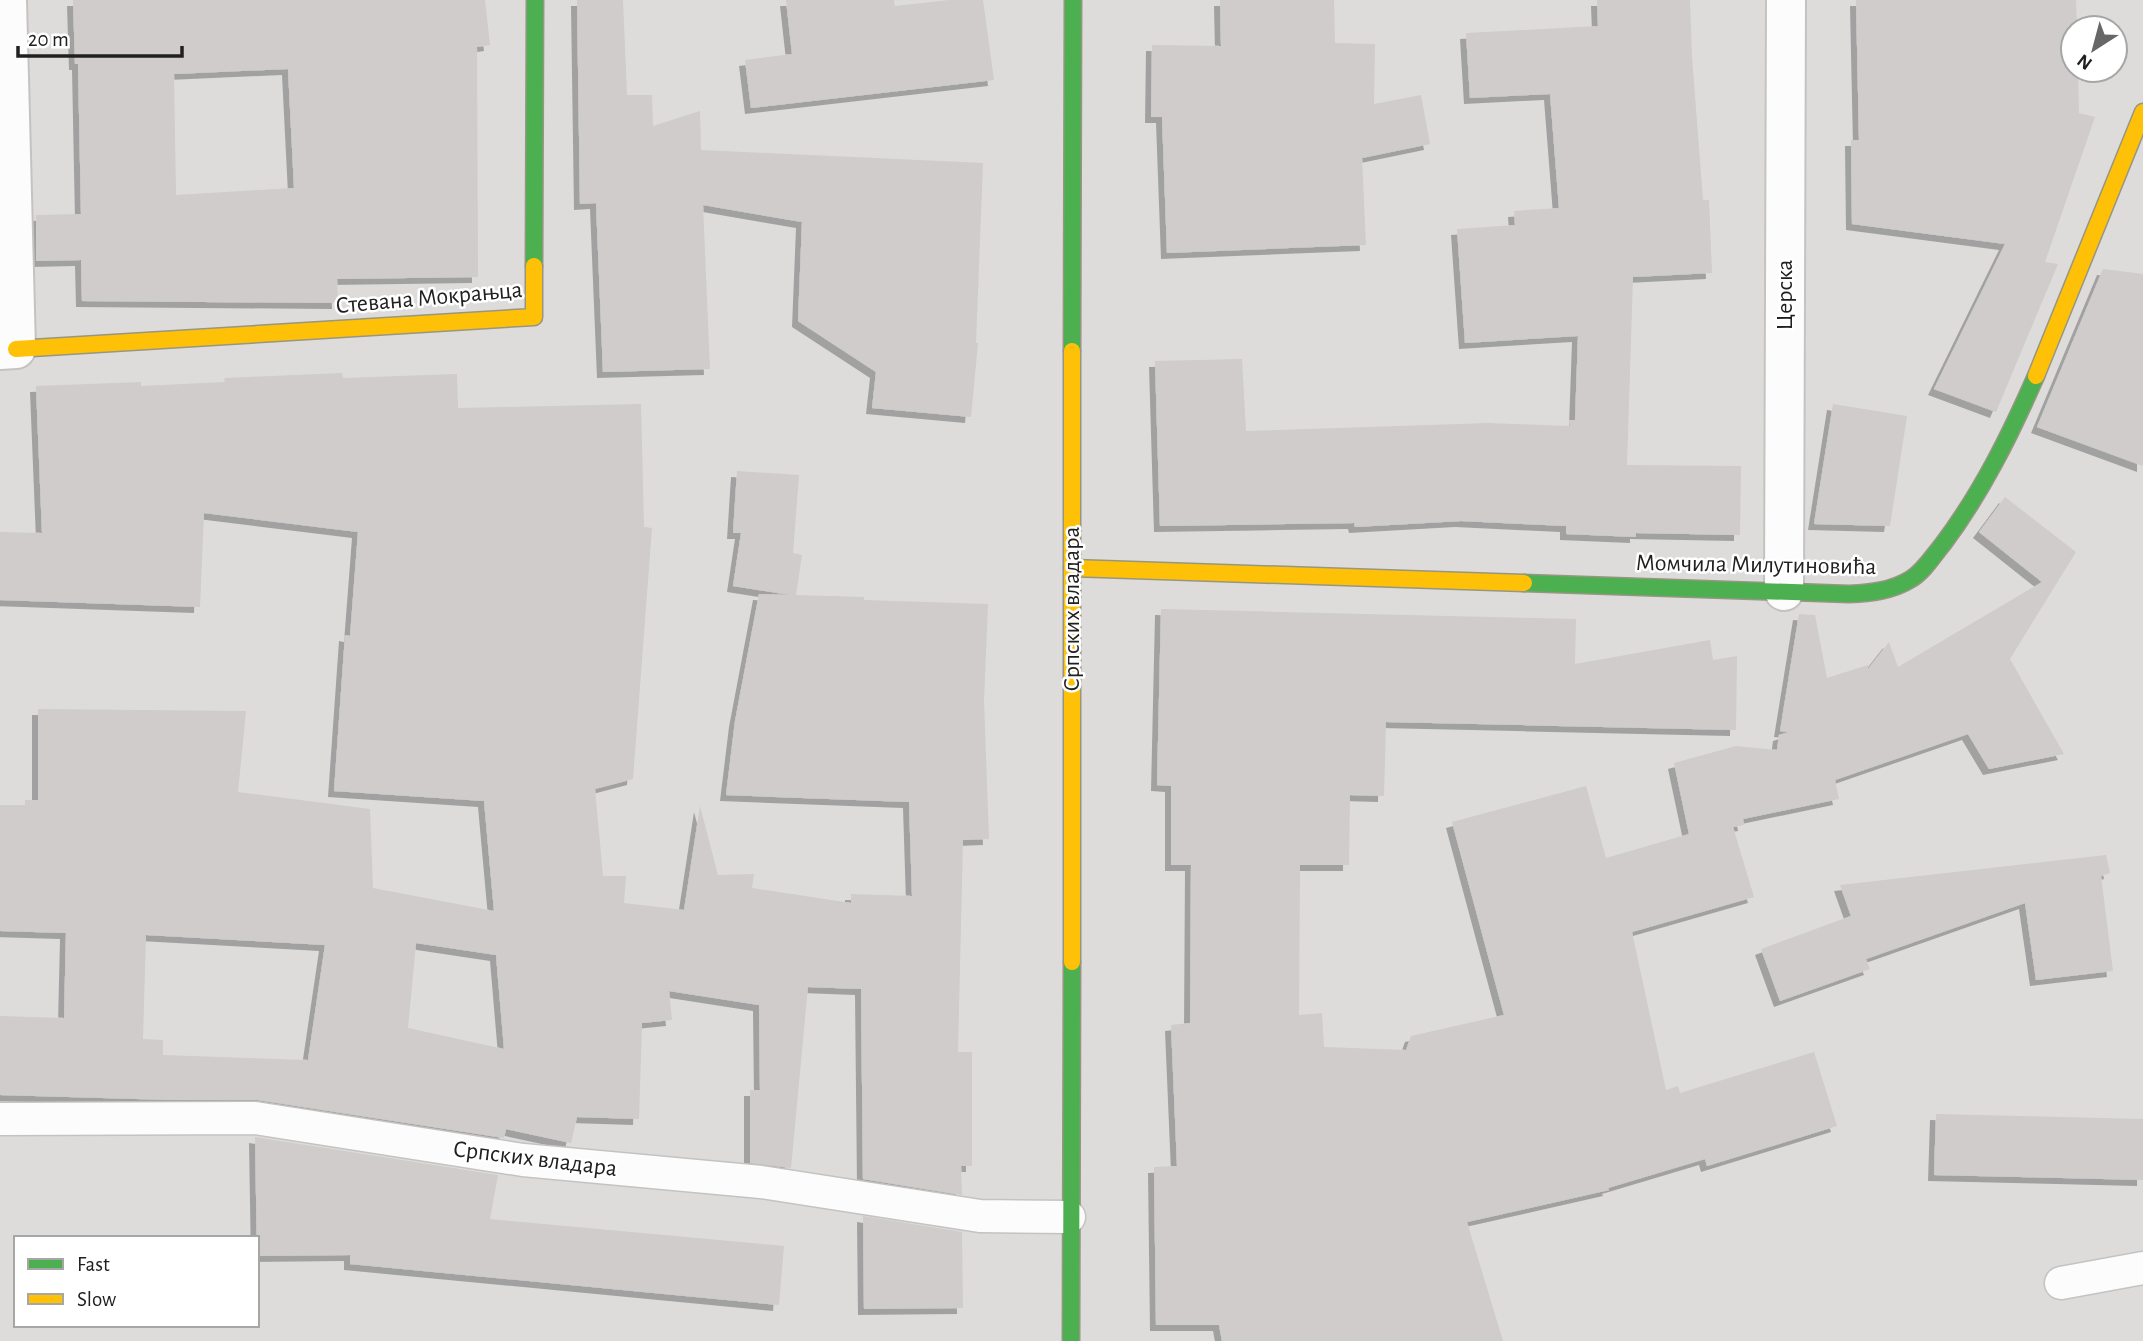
<svg xmlns="http://www.w3.org/2000/svg" width="2143" height="1341" font-family="'Alegreya Sans',sans-serif">
<style>
.residential{fill:#dddcdb;fill-rule:evenodd}
.building{fill:#cfcccb;fill-rule:evenodd;filter:url(#shadow)}
.lines{fill:none;stroke-linecap:round;stroke-linejoin:round}
.lane-casing{stroke:#c4c3c2;stroke-width:35}
.street-casing{stroke:#c4c3c2;stroke-width:42}
.fast-casing{stroke:#979683;stroke-width:19}
.slow-casing{stroke:#979683;stroke-width:19}
.lane{stroke:#fcfcfc;stroke-width:32}
.street{stroke:#fcfcfc;stroke-width:38}
.fast{stroke:#4caf50;stroke-width:16}
.slow{stroke:#ffc107;stroke-width:16}
.labels{text-anchor:middle;dominant-baseline:central;stroke-width:5;stroke-linejoin:round;paint-order:stroke}
.street-label{font-size:24px;fill:#202020;stroke:#fff}
</style>
<defs>
<filter id="shadow"><feDropShadow dx="-6" dy="6" stdDeviation="0" flood-color="#0004"/></filter>
</defs>
<rect width="100%" height="100%" fill="#eeecea"/>
<path class="residential" d="M0,0H2143V1341H0ZM2073,28H2115V70H2073ZM16,1238H257V1325H16Z"/>
<g class="building">
<path d="M73,0H485L490,45L477,47L478,277L337,279L338,303L82,301L81,260L36,261V215L81,214L78,64H75ZM288,69L294,188L176,195L174,74Z"/>
<path d="M577,0H623L627,95H652L653,126L700,111L701,150L983,163L976,343H978L971,417L872,408L876,372L798,321L802,222L703,205L710,369L603,372L596,203L580,204Z"/>
<path d="M786,0H894L895,6L949,0H983L994,80L751,108L745,60L792,54Z"/>
<path d="M1220,0H1334L1335,43L1375,44L1374,104L1421,95L1430,144L1362,158L1366,245L1167,253L1162,117H1151L1152,45L1221,46Z"/>
<path d="M1597,0H1690L1692,57L1703,200H1709L1712,273L1633,277L1627,465L1741,466L1740,535L1636,533V537L1566,534V526L1461,521L1355,527L1354,523L1160,526L1155,361L1242,359L1246,431L1488,423L1570,426L1569,420H1575L1578,336L1465,343L1457,229L1515,225L1514,211L1559,208L1550,94L1470,98L1466,33L1598,26Z"/>
<path d="M1856,0H2076L2077,28H2073V70H2078L2079,113L2095,117L2045,262L2058,264L1996,412L1934,389L2005,244L1852,224L1851,140H1859Z"/>
<path d="M2103,269L2143,274V466L2037,427Z"/>
<path d="M342,373L343,378L457,374L458,408L641,404L644,527L652,528L633,779L595,789L603,876H626L624,903L684,910L700,806L718,875L754,874L752,888L851,903V894L912,896L909,802L726,795L735,721L759,594L790,595L733,586L741,533H733L737,471L799,475L793,553L802,555L796,595L864,597V600L988,604L984,701L989,839L963,840L958,1052H972V1166H961L962,1195L863,1179L861,989L808,987L791,1168L750,1163V1090H760L759,1005L669,991L672,1020L642,1023L639,1119L577,1117L571,1143L506,1129L504,1138L258,1100H171L0,1095V1016L64,1018L66,933L0,931V805H25V800H38V709L246,711L238,792L370,809L373,888L494,911L484,801L334,791L345,635L350,636L358,532L204,513L200,607L0,600V532L42,533L36,386L141,382V386L225,382L224,378ZM146,935L325,945L308,1060L163,1055V1040L143,1039ZM416,943L496,955L504,1049L408,1028Z"/>
<path d="M1833,404L1907,416L1890,526L1814,524Z"/>
<path d="M2005,497L2076,552L2010,659L2064,754L1989,769L1968,734L1835,780L1839,799L1743,819L1744,825L1733,827L1754,897L1632,932L1666,1090L1678,1086L1680,1093L1814,1052L1837,1126L1707,1166L1705,1159L1608,1188L1609,1190L1467,1222L1503,1341H1222L1219,1325H1156L1154,1167L1177,1166L1171,1025L1190,1023L1191,865H1171V786L1157,785L1161,609L1576,619L1575,664L1710,640L1713,660L1737,656L1736,730L1386,722L1384,796L1350,795L1349,865H1300L1299,1015L1322,1013L1324,1047L1406,1050L1411,1036L1504,1015L1452,822L1586,786L1606,858L1689,834L1674,763L1736,746L1777,750L1779,735L1789,732L1780,731L1799,614L1815,615L1827,678L1868,665V669L1889,642L1898,667L2042,582L1979,532Z"/>
<path d="M2106,855L2110,873L2101,876L2113,971L2036,980L2025,903L1866,959L1870,969L1780,1001L1761,949L1851,916L1840,885Z"/>
<path d="M1936,1114L2143,1119V1180L1934,1175Z"/>
<path d="M255,1137L498,1175L490,1219L784,1246L779,1305L350,1264V1255L257,1256Z"/>
<path d="M863,1216L962,1232L963,1308L864,1309Z"/>
</g>
<g class="lines">
<defs>
<g id="lane">
<path d="M0,1119L255,1118L523,1160L761,1182L980,1216L1069,1217"/>
<path d="M2061,1283L2143,1268"/>
</g>
<g id="street">
<path d="M0,350L16,349L7,0"/>
<path d="M1784,591L1786,0"/>
</g>
<g id="fast">
<path d="M534,266L535,0"/>
<path d="M1072,351L1073,0"/>
<path d="M1524,583L1849,594C1870,593 1892,591 1911,579C1924,571 1933,556 1943,544C1982,492 2010,435 2036,376"/>
<path d="M1071,1341L1072,962"/>
</g>
<g id="slow">
<path d="M16,349L534,317V266"/>
<path d="M2036,376L2143,112"/>
<path d="M1072,568L1524,583"/>
<path d="M1072,962V351"/>
</g>
</defs>
<use href="#lane" class="lane-casing"/>
<use href="#street" class="street-casing"/>
<use href="#fast" class="fast-casing"/>
<use href="#slow" class="slow-casing"/>
<use href="#lane" class="lane"/>
<use href="#street" class="street"/>
<use href="#fast" class="fast"/>
<use href="#slow" class="slow"/>
</g>
<g class="labels">
<g class="street-label">
<text transform="translate(1785 295) rotate(-90)">Церска</text>
<text transform="translate(429 298) rotate(-5)">Стевана Мокрањца</text>
<text transform="translate(1756 565) rotate(1)">Момчила Милутиновића</text>
<text transform="translate(1072 609) rotate(-90)">Српских владара</text>
<text transform="translate(535 1159) rotate(7)">Српских владара</text>
</g>
</g>
<rect x="14" y="1236" width="245" height="91" fill="#ffffff" stroke="#a6a6a6" stroke-width="2"/>
<rect x="28" y="1259" width="35" height="10" fill="#4caf50" stroke="#a6a6a6" stroke-width="2"/>
<text x="77" y="1271" font-size="21" fill="#202020">Fast</text>
<rect x="28" y="1294" width="35" height="10" fill="#ffc107" stroke="#a6a6a6" stroke-width="2"/>
<text x="77" y="1306" font-size="21" fill="#202020">Slow</text>
<g transform="translate(2094 49) rotate(216)"><circle r="33" fill="#ffffff" stroke="#a6a6a6" stroke-width="2"/>
<path d="M0-5L12 26L0 18L-12 26Z" fill="#686767"/>
<text y="-10" font-size="19" font-weight="bold" text-anchor="middle" fill="#202020">N</text>
</g>
<path d="M18 46v10h164v-10" fill="none" stroke="#202020" stroke-width="3.5"/>
<text x="28" y="46" font-size="21" fill="#202020" stroke="#ffffff" stroke-width="5" paint-order="stroke">20 m</text>
</svg>
